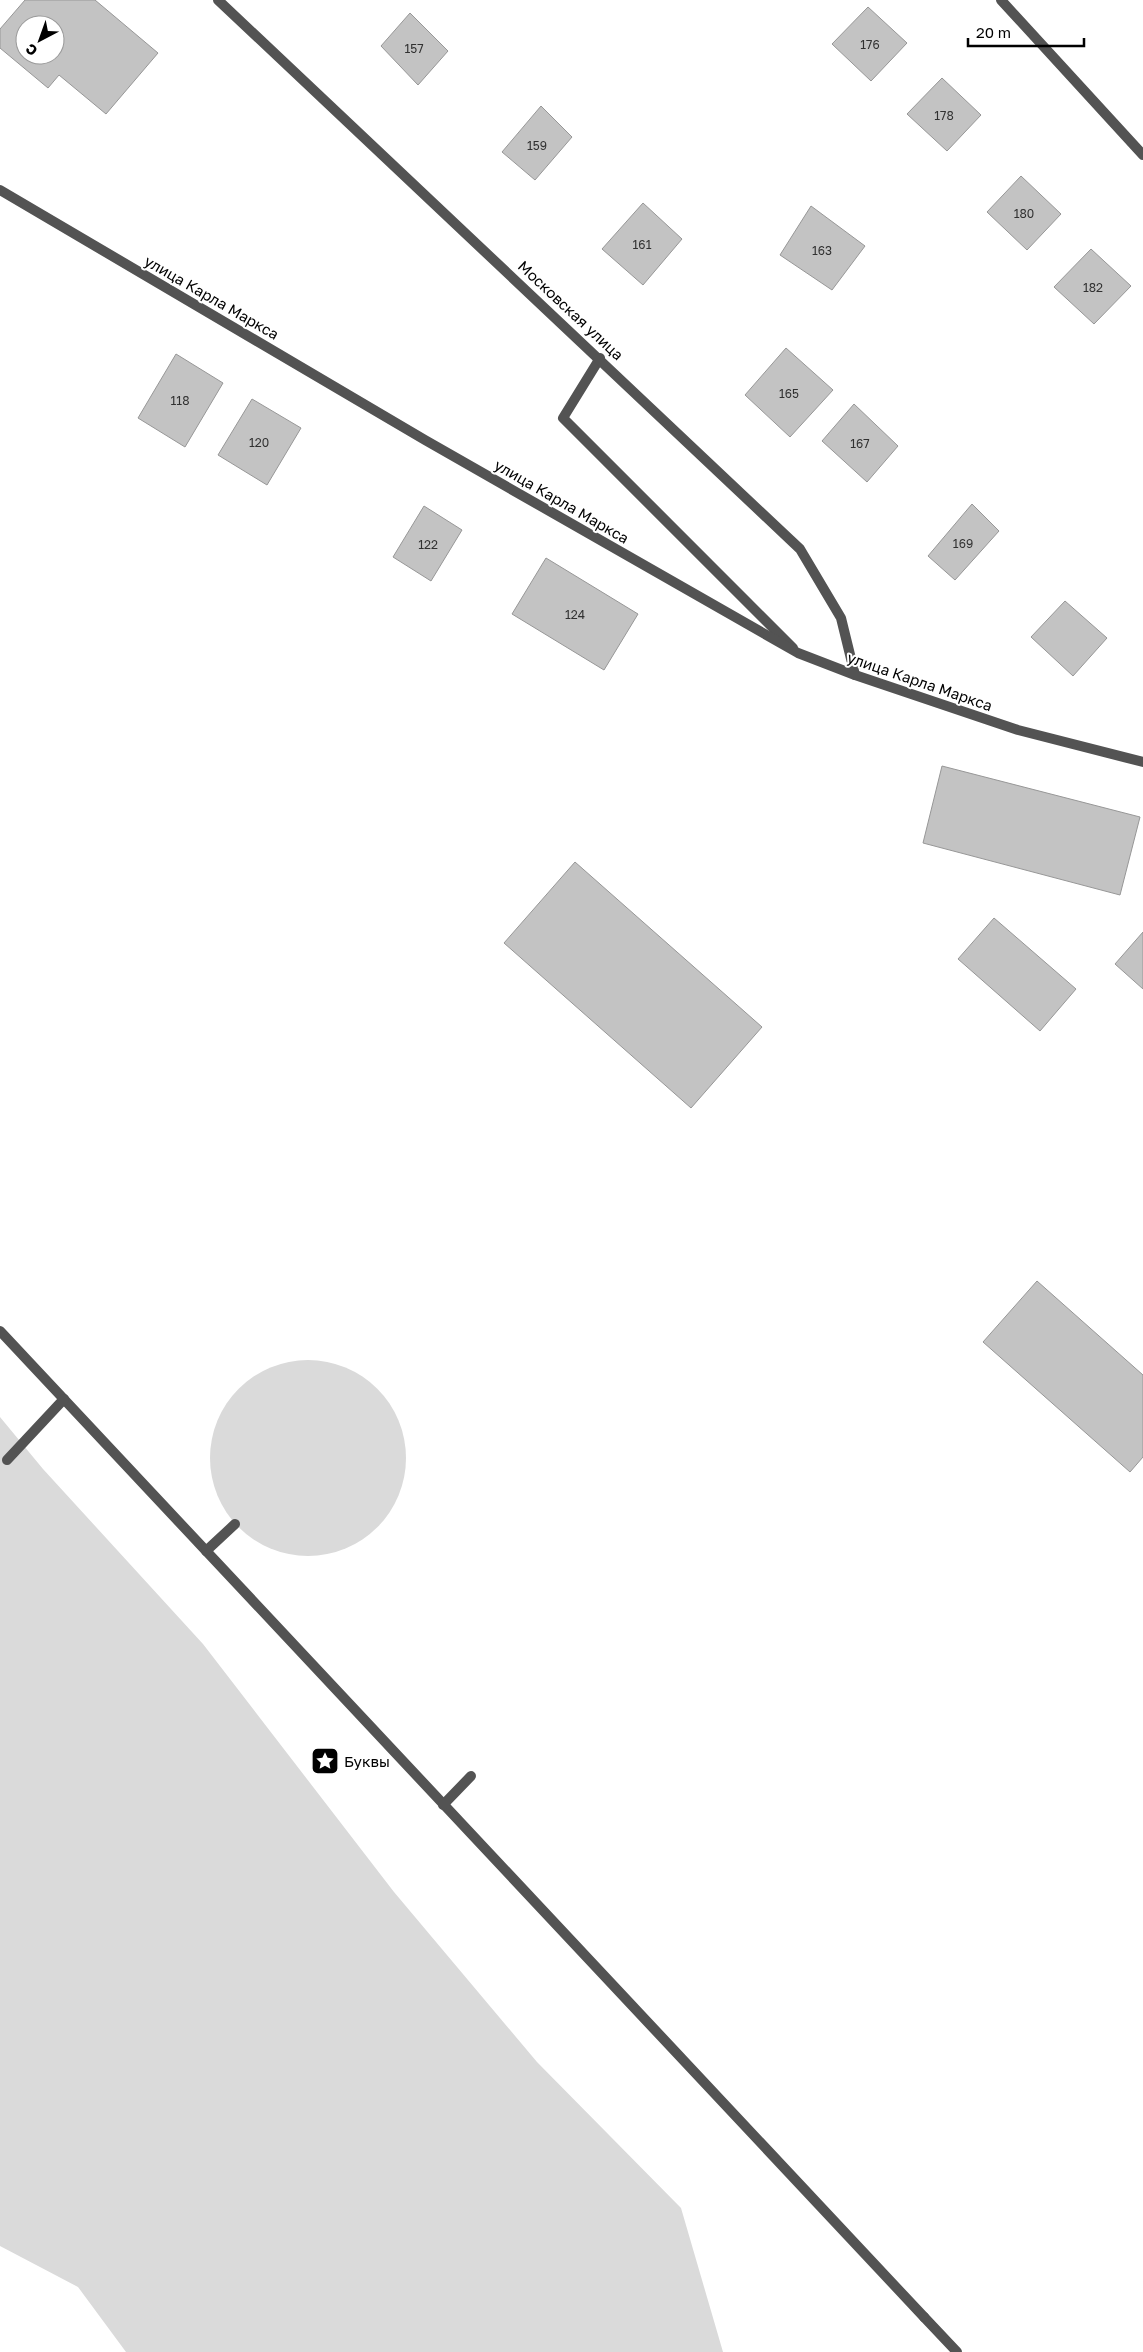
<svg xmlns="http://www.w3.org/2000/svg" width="1143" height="2352" font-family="'Golos Text',sans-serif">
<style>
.green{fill:#dadada}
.building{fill:#c3c3c3;stroke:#979797;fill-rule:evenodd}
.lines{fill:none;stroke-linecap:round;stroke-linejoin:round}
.service{stroke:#535353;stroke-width:10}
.pedestrian{stroke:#535353;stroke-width:10}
.minor{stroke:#535353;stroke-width:10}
.tertiary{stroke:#535353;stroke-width:10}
.labels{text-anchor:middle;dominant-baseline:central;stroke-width:4;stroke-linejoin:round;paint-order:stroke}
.number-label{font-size:12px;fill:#313131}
.street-label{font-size:15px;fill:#000;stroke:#fff}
.poi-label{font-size:15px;fill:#000;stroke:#fff;text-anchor:start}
</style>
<rect width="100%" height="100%" fill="#fff"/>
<g class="green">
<circle cx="308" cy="1458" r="98"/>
<path d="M0,1417L43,1469L203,1644L394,1892L537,2062L681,2208L723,2352H126L78,2287L0,2246Z"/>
</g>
<g class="building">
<path d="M25,0H95L158,53L106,114L59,75L48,88L0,48V29ZM25,25H55V55H25Z"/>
<path d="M868,7L907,43L871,81L832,44Z"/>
<path d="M410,13L448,51L418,85L381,46Z"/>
<path d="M942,78L981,115L947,151L907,114Z"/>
<path d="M541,106L572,137L535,180L502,152Z"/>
<path d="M1021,176L1061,214L1027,250L987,212Z"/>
<path d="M643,203L682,239L643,285L602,249Z"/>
<path d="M811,206L865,246L832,290L780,255Z"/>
<path d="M1091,249L1131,286L1094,324L1054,287Z"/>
<path d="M786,348L833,390L790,437L745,395Z"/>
<path d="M176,354L223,383L185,447L138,418Z"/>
<path d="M252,399L301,428L267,485L218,455Z"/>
<path d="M854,404L898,446L867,482L822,441Z"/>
<path d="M972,504L999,531L955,580L928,556Z"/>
<path d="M424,506L462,530L431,581L393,557Z"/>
<path d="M546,558L638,614L604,670L512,614Z"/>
<path d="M1065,601L1107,638L1073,676L1031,637Z"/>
<path d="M942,766L1140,817L1120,895L923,843Z"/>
<path d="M575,862L762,1027L691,1108L504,943Z"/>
<path d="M994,918L1076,989L1040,1031L958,959Z"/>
<path d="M1143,932V989L1115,964Z"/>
<path d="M1037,1281L1143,1375V1457L1130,1472L983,1342Z"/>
</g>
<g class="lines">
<g class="service">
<path d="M600,358L563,418L793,648"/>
<path d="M924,2317L957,2352"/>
</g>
<g class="pedestrian">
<path d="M0,1331L924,2317"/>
<path d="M7,1460L64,1399"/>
<path d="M206,1551L235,1524"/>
<path d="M443,1805L471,1776"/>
</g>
<g class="minor">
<path d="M218,0L800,549L841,618L855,675"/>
<path d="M0,190L425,440L798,653L855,675L1018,730L1143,762"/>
</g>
<path class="tertiary" d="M1001,0L1143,155"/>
</g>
<defs>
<symbol id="sight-square" viewBox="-11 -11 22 22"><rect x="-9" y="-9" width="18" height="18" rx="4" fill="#000" stroke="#fff"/><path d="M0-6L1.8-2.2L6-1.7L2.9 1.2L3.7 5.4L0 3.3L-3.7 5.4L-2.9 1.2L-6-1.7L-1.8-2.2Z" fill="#fff"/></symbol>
</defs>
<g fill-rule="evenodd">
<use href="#sight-square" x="309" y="1745" width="32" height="32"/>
</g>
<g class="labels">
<g class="number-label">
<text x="870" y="44">176</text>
<text x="414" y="48">157</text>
<text x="944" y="115">178</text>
<text x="537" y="145">159</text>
<text x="1024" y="213">180</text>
<text x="642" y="244">161</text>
<text x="822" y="250">163</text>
<text x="1093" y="287">182</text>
<text x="789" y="393">165</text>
<text x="180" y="400">118</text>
<text x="259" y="442">120</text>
<text x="860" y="443">167</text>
<text x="963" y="543">169</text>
<text x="428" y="544">122</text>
<text x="575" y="614">124</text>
</g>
<g class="street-label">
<text transform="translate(212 297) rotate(30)">улица Карла Маркса</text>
<text transform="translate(571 310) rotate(43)">Московская улица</text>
<text transform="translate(562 501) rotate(30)">улица Карла Маркса</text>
<text transform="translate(920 681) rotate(19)">улица Карла Маркса</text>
</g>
<g class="poi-label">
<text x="344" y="1761">Буквы</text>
</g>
</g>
<g transform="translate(40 40) rotate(221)"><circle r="24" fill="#ffffff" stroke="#999999"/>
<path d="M0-4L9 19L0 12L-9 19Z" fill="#000000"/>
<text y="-8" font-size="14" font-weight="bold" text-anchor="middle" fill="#000000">С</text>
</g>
<path d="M968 38v8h116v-8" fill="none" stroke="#000000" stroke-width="2.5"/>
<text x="976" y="38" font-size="15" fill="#000000" stroke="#ffffff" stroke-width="4" paint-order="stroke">20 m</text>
</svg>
